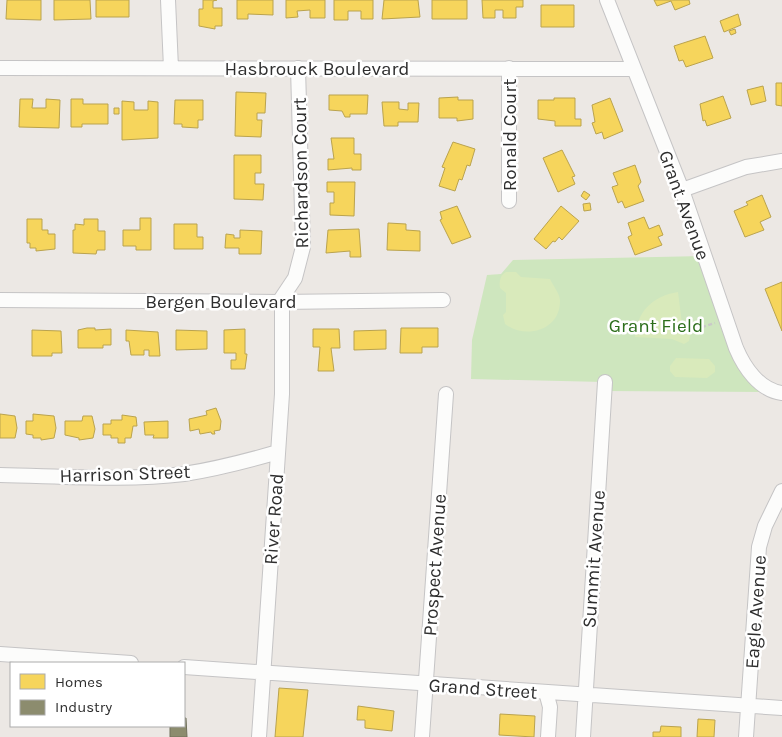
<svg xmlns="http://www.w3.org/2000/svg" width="782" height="737" font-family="Karla,sans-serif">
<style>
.green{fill:#cee6be}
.pitch{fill:#d9eabb}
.homes{fill:#f6d55c;stroke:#baa34e}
.industry{fill:#8c8c6e;stroke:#70705b}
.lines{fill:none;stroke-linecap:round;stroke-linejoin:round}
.minor-casing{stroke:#c5c4c5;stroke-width:16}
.path{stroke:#c9c9c8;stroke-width:2.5;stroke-dasharray:4 2.5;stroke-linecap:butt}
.minor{stroke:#fcfcfb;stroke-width:14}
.labels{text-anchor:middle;stroke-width:5;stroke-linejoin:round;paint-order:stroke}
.street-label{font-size:19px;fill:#2e2e2e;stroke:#fff}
.park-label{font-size:19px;fill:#2c6e1b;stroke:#fff}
</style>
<rect width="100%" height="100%" fill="#ece8e4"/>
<!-- green -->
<path class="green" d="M704,256L736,348L776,392L604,391V382L471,379L472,340L487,275L501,274L513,260Z"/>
<!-- pitch -->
<path class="pitch" d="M506,272H516L521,277L550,279C553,286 559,292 560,300C561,330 526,340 505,324L503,315L506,312V293L500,288C499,282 500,275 506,272Z
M678,292L682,324L689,327L691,332L689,341L684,344L672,339L635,337C637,312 652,296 678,292Z
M676,358L709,359L715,366V372L707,378L675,377L670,371V366Z"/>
<!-- homes -->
<path class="homes" d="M7,0H41V20L6,19Z
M54,0H90L91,19L54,20Z
M96,0H129V17H96Z
M203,0H217L213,1V8H222V26H215V29L199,26V9H203Z
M237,0H273V15L248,14V19H237Z
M286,0H325V18H310V10L297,11L298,17L286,18Z
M334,0H373V19H361V11H348V20H334Z
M384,0H418L420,17L382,19Z
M432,0H467V19H432Z
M482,0H523V7H516V18H503V10H495V18H483Z
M654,0H689L690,4L675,10L671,1L657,6Z
M541,5H574V27H541Z
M738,14L741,25L724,32L720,21Z
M735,29L736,33L731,35L729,31Z
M705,36L713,58L686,67L683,60L679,61L674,46Z
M776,83H782V106L776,105Z
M763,86L766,101L751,105L747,90Z
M236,92L266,93L265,113H257V120H262L261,137L235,136Z
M329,95H368L367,114H350V117H345L342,111L329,110Z
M723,96L731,118L707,126L705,120L703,121L700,104Z
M458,97V100H473V119L457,121V118H439V98Z
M554,98H575V119H581V126H555V121L538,119V100H554Z
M610,98L623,131L604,139L602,132L596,134L592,123L595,122L592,105Z
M20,99H33L32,108H46V99L60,100L59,128L19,127Z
M71,99H83V104H108V124H82V127H71Z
M175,100H203V120H198V128L182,127V124H174Z
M122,101L134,102V110H148V101L158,102V138L122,140Z
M382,102H399V109L408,110V103H419L418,122H398V126H384Z
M114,108H119V114H114Z
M331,138H354V154H361V170H352V168L328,170V159H334Z
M453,142L475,149L470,166L467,165L462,180L459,179L455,191L439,186L445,168L442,167Z
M562,150L575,176L572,177L575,184L558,192L543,158Z
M234,155H261V173H255V184H264L263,200L234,199Z
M635,165L641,182L638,186L644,201L625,208L622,201L618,203L612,187L618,185L613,173Z
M327,182H355L354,216L330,215V203H334V192H327Z
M584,191L590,195L586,200L581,196Z
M762,195L771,217L760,222L764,230L745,237L734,211L748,205L746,202Z
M590,203L591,210L584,211L583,204Z
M457,206L471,237L452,244L440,220L442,219L440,212Z
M561,206L579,221L562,240L559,237L555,242L553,241L546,249L534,239Z
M644,217L649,229L659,225L663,235L658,237L662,245L635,255L628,237L632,235L628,223Z
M140,218H151V250H136V246H123V230H140Z
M27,219H42V230H48V234H55V249L36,251V248H30V243H27Z
M84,219H98V231H105V250H97L96,254L73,253V230H75V224L84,225Z
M388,223L406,224V230L420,231V251L387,250Z
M174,224H197V237H203V249H174Z
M359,229L361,257H350V251L326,253L328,230Z
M240,230L262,231L261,254H239V248H225L226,234L234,235V238H240Z
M782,282V331L765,289Z
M87,328H95V330L111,329V345H103V348H78V330Z
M401,328H438V347H422V353H400Z
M245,329V354H247L245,369H231V360H236V353H224V330Z
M313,329H339L340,348H331L334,371H318L320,347H313Z
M32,330L61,331L62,353H52V356H32Z
M126,330L158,332L160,356H149V350H144V355H131L129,341H126Z
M176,330L207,331V349L176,350Z
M386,330V349L354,350V331Z
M216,408L221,421L220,430L214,431L215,434H212L211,432L200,434L199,429L190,431L189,419L207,415L206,411Z
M0,414L15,416L17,428L15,438H0Z
M33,414L54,416L56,428L54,438L41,440V438H33V435L26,434V421H33Z
M122,415L136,417L137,426H133L131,438H125V443H118V438H111V435H103V424H111V420H122Z
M83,416H92L95,429L93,438L79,440V438L65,435V421H82Z
M168,421V438H153L154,435H145L144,422Z
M279,688L308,690L303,737H275Z
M358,706L394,711L392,731L365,728V720H357Z
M500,714L535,716L534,737L499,735Z
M698,719L715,720L714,737H697Z
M661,726L681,727V737H653V732H660Z"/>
<!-- industry -->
<path class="industry" d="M184,718H186L187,737H170V727L184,726Z"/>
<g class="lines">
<defs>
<path id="minor" d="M168,0L171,68
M607,0L682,190L736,348C744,367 759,390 782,393
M0,68L634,69
M509,68V201
M682,190L746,167L782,161
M0,300L279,302L443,300
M0,475C58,476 128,481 184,474C216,469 247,461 278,452
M0,654L131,663
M184,667L782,708
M546,692L550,707L548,737
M259,737L282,394V308L279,302L295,278L303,247L298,68
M422,737L446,394
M583,737L605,382
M746,737L759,547L765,526L782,491"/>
</defs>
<!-- minor casing -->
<use href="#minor" class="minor-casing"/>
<!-- path -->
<path class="path" d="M702,327L715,323"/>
<!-- minor -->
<use href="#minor" class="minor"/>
</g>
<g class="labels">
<!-- street labels -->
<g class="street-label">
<text x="317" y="75">Hasbrouck Boulevard</text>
<text transform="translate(509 135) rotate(-90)" y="7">Ronald Court</text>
<text transform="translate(300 173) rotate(-91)" y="7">Richardson Court</text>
<text transform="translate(685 205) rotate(70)" y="7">Grant Avenue</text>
<text x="221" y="308">Bergen Boulevard</text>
<text transform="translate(125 473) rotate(-2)" y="7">Harrison Street</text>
<text transform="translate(273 519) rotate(-86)" y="7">River Road</text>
<text transform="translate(593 559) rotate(-86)" y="7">Summit Avenue</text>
<text transform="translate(434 565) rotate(-86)" y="7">Prospect Avenue</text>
<text transform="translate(755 612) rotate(-86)" y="7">Eagle Avenue</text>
<text transform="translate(483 688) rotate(4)" y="7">Grand Street</text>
</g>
<!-- park labels -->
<g class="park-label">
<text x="656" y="332">Grant Field</text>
</g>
</g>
<!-- legend -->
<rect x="10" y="662" width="175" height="65" fill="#ffffff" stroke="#ababab"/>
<rect x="20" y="674" width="25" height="15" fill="#f6d55c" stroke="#ababab"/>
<text x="55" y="687" font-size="15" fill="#2e2e2e">Homes</text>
<rect x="20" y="700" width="25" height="15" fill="#8c8c6e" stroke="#ababab"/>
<text x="55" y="712" font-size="15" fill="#2e2e2e">Industry</text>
</svg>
